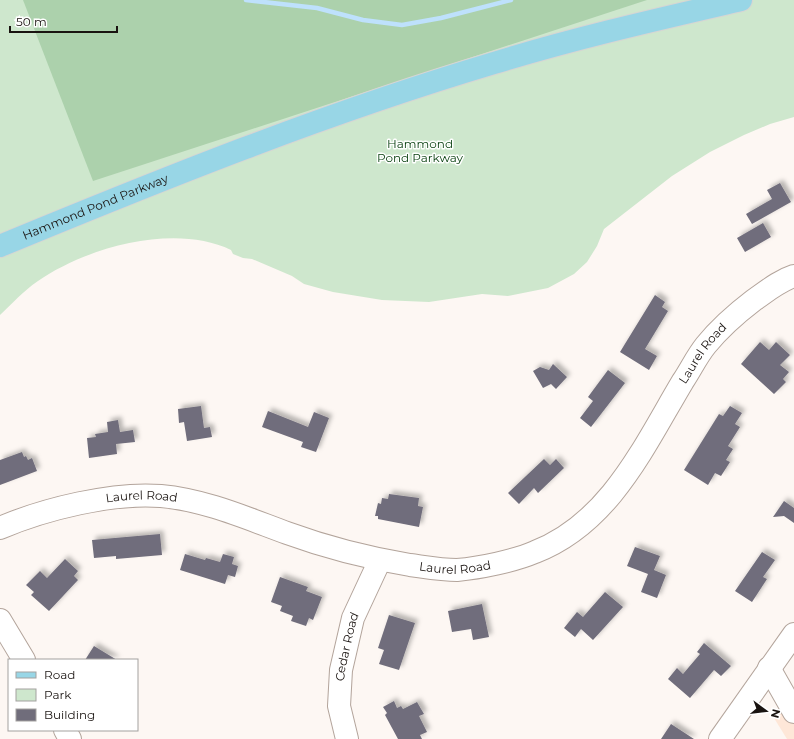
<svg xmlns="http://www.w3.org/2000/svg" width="794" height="739" font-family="Montserrat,sans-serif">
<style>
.built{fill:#fee7d8}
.green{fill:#cee7cd}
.forest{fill:#acd1ac}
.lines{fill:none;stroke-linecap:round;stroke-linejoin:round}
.stream{stroke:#bee1fc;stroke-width:4.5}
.building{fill:#706d7b;filter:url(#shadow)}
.minor-casing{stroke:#b3a49b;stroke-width:24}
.major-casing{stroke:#d6d5d4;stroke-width:24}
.minor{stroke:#fff;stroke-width:22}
.major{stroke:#98d6e6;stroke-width:22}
.labels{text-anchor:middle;stroke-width:3;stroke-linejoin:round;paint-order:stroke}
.park-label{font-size:12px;fill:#0c4313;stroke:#fff}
.street-label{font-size:12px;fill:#191310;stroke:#fff}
</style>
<defs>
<filter id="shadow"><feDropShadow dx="3.5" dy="-3.5" stdDeviation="2" flood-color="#0004"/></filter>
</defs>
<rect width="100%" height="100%" fill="#fdf7f3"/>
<!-- built -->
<path class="built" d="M794,691V739H787L774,718Z"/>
<!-- green -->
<path class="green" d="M0,0H794V117L770,124L744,135L710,152L672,176L604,229L597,246L587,262L574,274L548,288L508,296L482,294L429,302L382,300L333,292L304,284L292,276L252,259L243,258L233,254L231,250C175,223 87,247 38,281C22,292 14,302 0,315Z"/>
<!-- forest -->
<path class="forest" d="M23,0H647L93,181Z"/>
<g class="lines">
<!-- stream -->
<path class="stream" d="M246,0L317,8L363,20L402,25L441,18L511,0"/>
</g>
<!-- building -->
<path class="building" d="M780,183L791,202L752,224L746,214L772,199L767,190Z
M763,223L771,237L745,252L737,238Z
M655,295L665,302L662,307L668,311L645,349L657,356L649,370L620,352Z
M760,342L769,350L776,342L790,355L780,365L789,372L783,379L786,382L774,394L741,364Z
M553,364L567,377L556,389L551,384L543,388L533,371L540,367L549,370Z
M608,370L625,383L591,427L580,418L593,401L588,397Z
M201,406L204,428L210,427L212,437L187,441L184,422L179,423L178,409Z
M730,406L742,413L735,424L740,427L728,446L733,449L726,460L730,462L721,476L715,473L708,485L684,470L719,414L723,416Z
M268,411L308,427L314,412L329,418L316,452L301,447L303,442L262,427Z
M118,420L120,432L133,430L135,442L116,444L117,454L89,458L87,438L96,437L95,434L108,432L107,422Z
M22,452L24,457L26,456L28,460L32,458L37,471L0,485V460Z
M544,459L550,465L556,459L564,468L538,493L534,488L519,504L508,493Z
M389,494L419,498L418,506L423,507L419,527L378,519V516H375L378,503L381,504L382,498L388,499Z
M784,501L794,508V523L784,516L773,517Z
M160,534L162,555L116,559V556L94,558L92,540Z
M635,547L660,556L654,570L666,575L657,598L641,592L648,574L627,566Z
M762,552L775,560L763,577L767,579L752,602L735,591Z
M185,554L205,560L206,558L220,562L223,554L234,557L232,564L238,566L235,577L228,575L225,584L180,570Z
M65,559L78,571L74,576L78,580L49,611L31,595L34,592L26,585L40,571L47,578Z
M280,577L308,587L306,591L322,597L313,620L309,618L306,626L291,621L293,616L280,611L282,606L271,602Z
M605,592L623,607L593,640L581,629L575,637L564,628L577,612L583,617Z
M482,604L489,637L473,640L471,629L452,632L448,611Z
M389,615L415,623L399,670L379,664L384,650L378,648Z
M704,643L731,666L721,676L714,670L690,698L668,679L677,668L683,674L700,654L697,652Z
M94,646L117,660H85Z
M394,701L397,708L401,706L403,709L417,702L424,714L419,716L427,732L420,735L422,739H398L385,715L387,713L383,707Z
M671,724L694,739H661Z"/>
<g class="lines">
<defs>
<g id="minor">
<path id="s1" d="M0,528C44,509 113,492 161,496C205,500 246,518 287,533C328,548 368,558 410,565C425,567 442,570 457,570C480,568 514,561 535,552C610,523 644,446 683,381C691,369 697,356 706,345C719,329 737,313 754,300C767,291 779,281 794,276"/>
<path d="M0,620L24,660"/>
<path d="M769,668L794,712"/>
<path d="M65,730L70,739"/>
<path id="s2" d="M347,739L339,706L341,670L353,618L380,560"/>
<path d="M720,739L794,634"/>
</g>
<g id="major">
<path id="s3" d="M0,246C162,179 326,113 494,63C575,38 659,19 741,0"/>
</g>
</defs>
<!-- minor casing -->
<use href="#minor" class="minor-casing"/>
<!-- major casing -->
<use href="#major" class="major-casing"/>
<!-- minor -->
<use href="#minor" class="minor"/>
<!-- major -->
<use href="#major" class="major"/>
</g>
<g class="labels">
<!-- park labels -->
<g class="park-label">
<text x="420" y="148">Hammond<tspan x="420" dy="14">Pond Parkway</tspan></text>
</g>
<!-- street labels -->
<g class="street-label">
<text dy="4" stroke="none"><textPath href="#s3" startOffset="103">Hammond Pond Parkway</textPath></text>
<text dy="4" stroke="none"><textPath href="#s1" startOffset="817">Laurel Road</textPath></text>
<text dy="4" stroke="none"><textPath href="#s1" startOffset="146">Laurel Road</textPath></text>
<text dy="4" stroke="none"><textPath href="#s1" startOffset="470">Laurel Road</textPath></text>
<text dy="4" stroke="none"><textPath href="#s2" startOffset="94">Cedar Road</textPath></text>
</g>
</g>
<!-- legend -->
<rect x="8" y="659" width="130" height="72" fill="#ffffff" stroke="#a3a19f"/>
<rect x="16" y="672" width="20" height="6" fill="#98d6e6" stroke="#a3a19f"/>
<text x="44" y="679" font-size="12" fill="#191310">Road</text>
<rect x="16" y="689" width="20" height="12" fill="#cee7cd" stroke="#a3a19f"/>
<text x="44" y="699" font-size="12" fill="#191310">Park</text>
<rect x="16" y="709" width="20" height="12" fill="#706d7b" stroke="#a3a19f"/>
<text x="44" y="719" font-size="12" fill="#191310">Building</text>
<!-- north arrow -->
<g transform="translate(766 711) rotate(105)" stroke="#ffffff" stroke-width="3" paint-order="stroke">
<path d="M0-3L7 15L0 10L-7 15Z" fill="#191310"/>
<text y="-6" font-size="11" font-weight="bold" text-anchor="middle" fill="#191310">N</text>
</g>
<!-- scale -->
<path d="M10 26v6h107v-6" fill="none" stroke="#191310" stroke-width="2"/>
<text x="16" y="26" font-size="12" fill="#191310" stroke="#ffffff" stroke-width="3" paint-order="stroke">50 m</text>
</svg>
